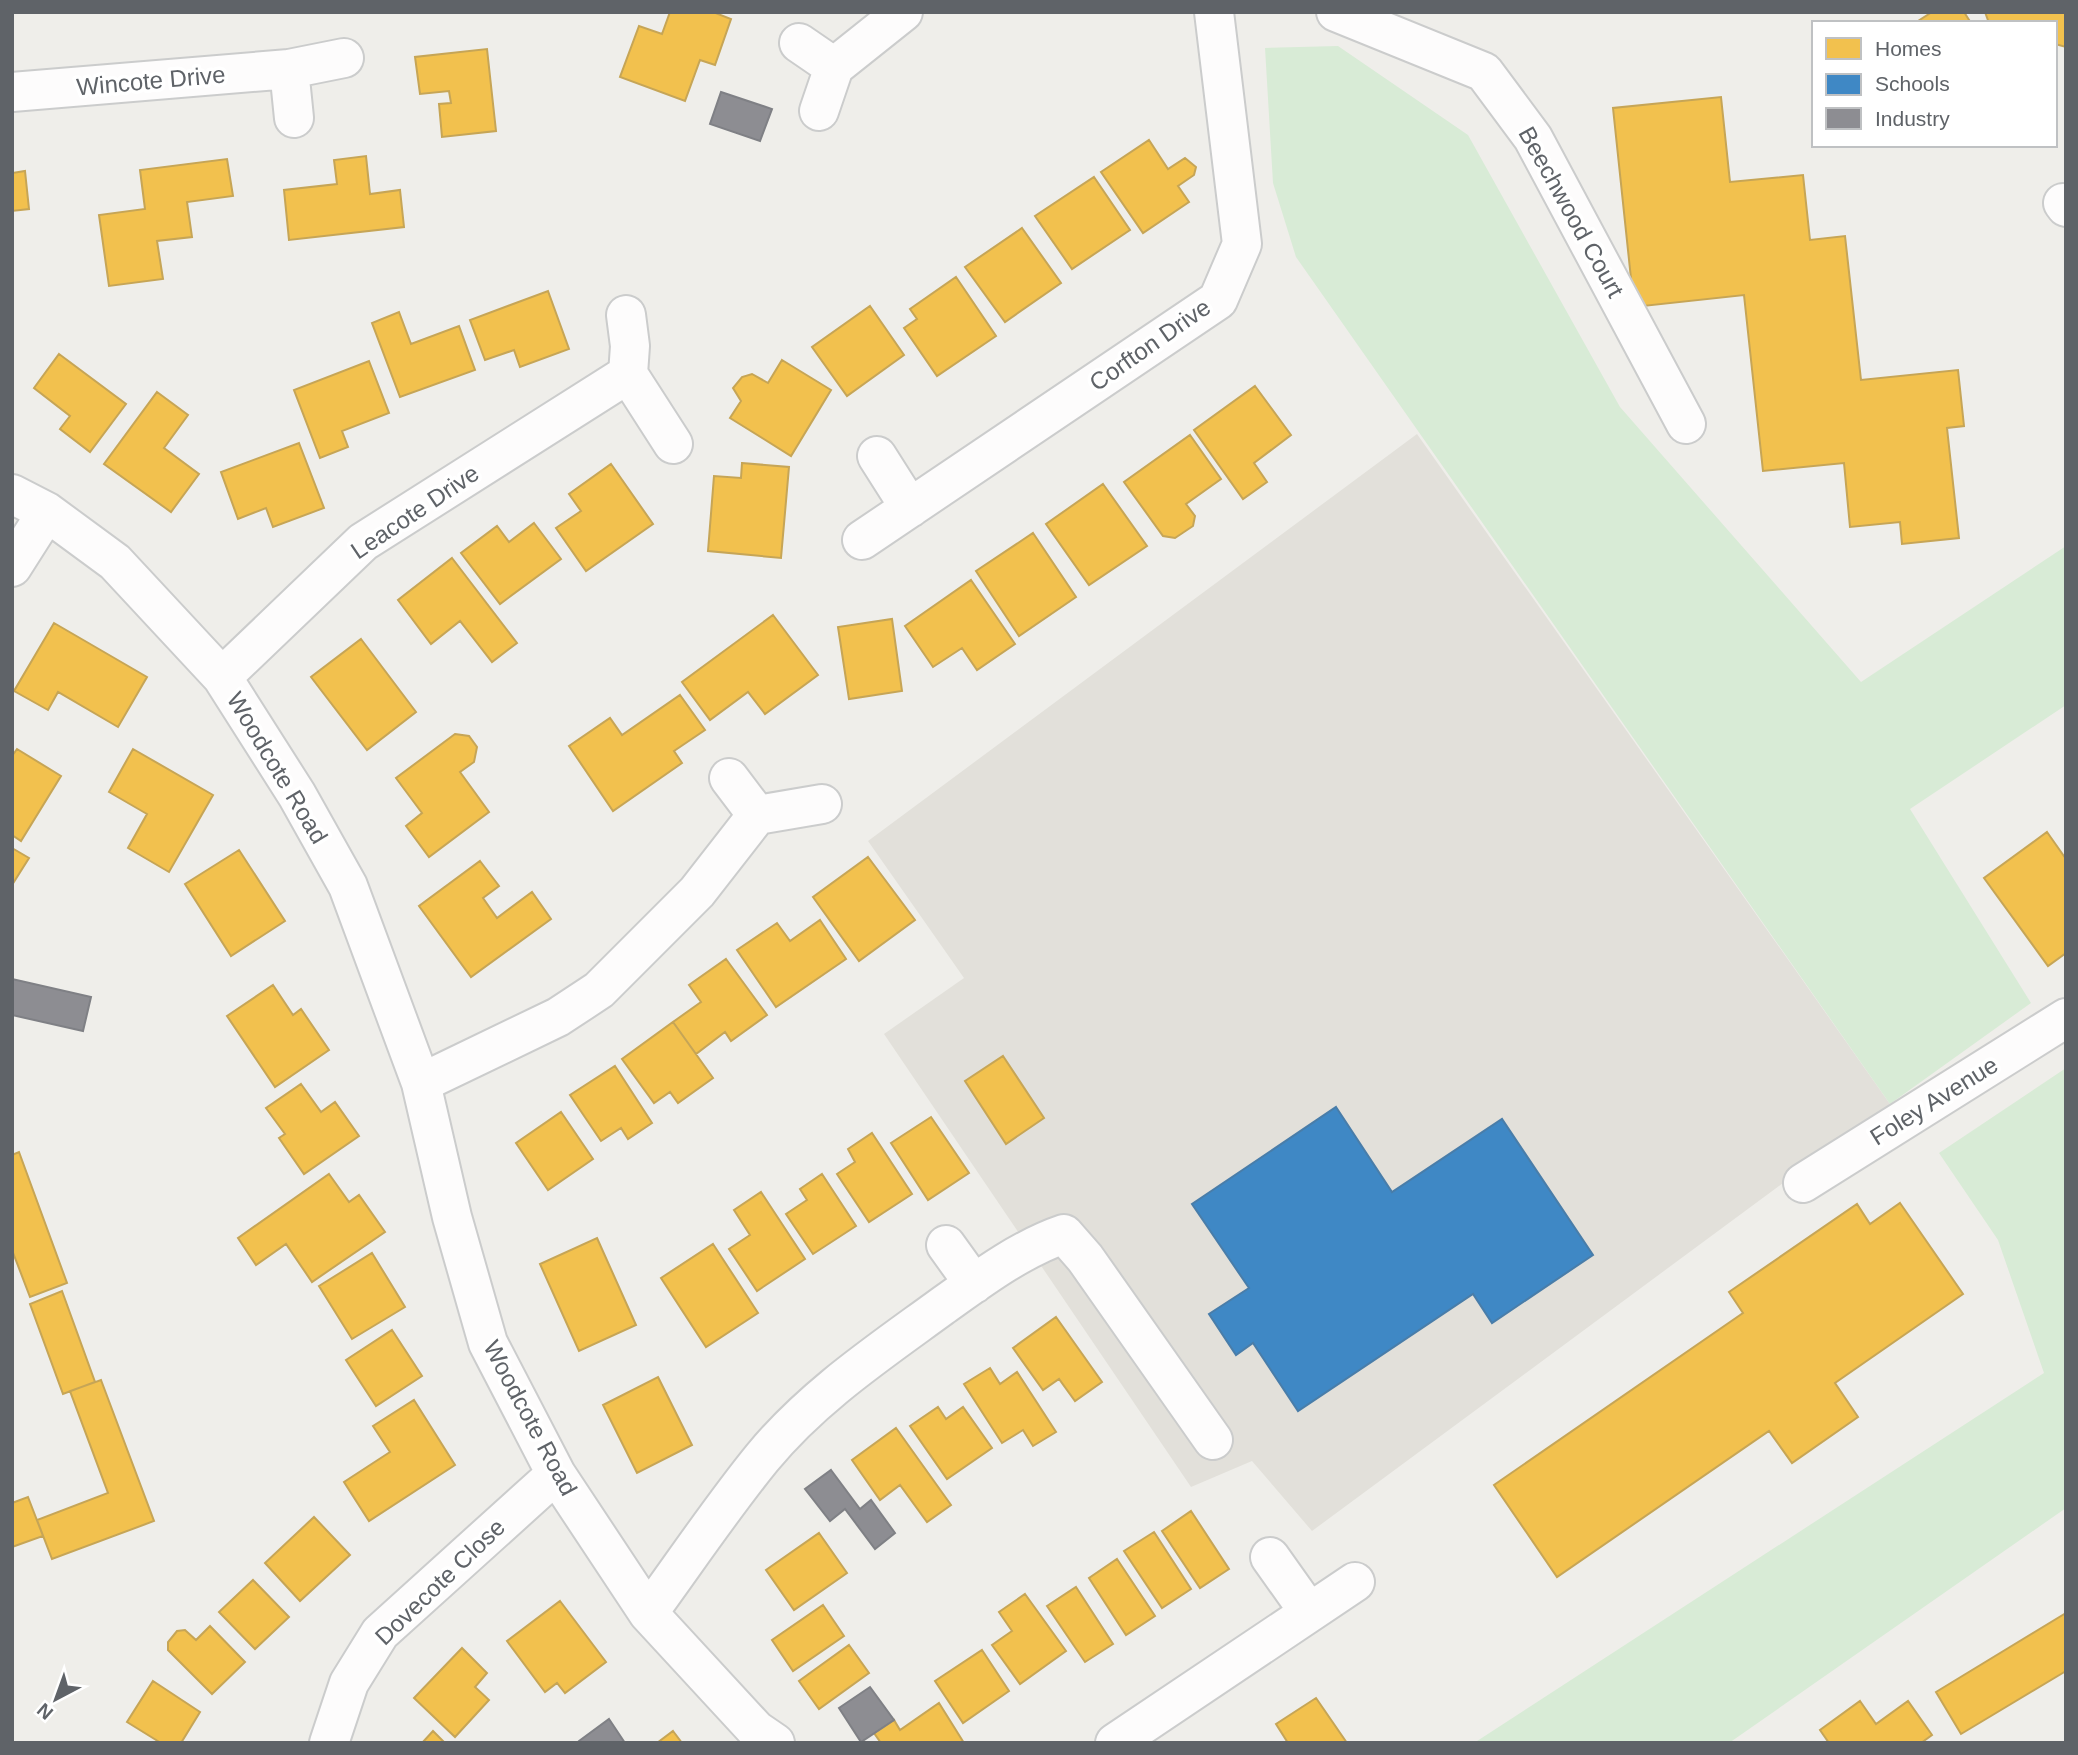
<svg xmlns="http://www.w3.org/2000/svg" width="2078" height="1755" font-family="Helvetica,sans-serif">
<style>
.education{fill:#e2e0da}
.green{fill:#d8ebd6}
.homes{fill:#f2c14e;stroke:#c6a556;stroke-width:2}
.schools{fill:#3f88c5;stroke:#497da9;stroke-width:2}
.industry{fill:#8d8d92;stroke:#7f8085;stroke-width:2}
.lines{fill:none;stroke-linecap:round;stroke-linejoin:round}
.minor-casing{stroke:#cbcccc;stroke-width:42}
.minor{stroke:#fdfcfc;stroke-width:38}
.labels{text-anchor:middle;stroke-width:7;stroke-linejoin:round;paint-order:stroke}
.street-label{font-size:24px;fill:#5f6368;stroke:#fff}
</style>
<rect width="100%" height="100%" fill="#efeeea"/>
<!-- education -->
<path class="education" d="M1417,434L1890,1104L1312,1531L1252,1461L1191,1487L884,1034L964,978L868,841Z"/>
<!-- green -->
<path class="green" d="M1338,46L1468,135L1620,407L1861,682L2066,546V705L1910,809L2031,1003L1890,1104L1296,257L1273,183L1265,48Z
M2066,1068V1508L1729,1743H1474L2044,1373L1998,1240L1939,1153Z"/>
<!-- homes -->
<path class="homes" d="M670,12H713L731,19L715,65L700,60L685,101L620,77L639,26L662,34Z
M1932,12H1964L1971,23H1915Z
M1985,12H2066V47L2055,44V23H1989Z
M487,49L496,131L442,137L439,104L451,103L449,91L420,94L415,57Z
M1721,97L1730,182L1803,175L1810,240L1845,236L1861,380L1958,370L1964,426L1947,428L1959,538L1902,544L1900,522L1850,527L1844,463L1763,471L1744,295L1634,307L1613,108Z
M1149,140L1168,169L1185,158L1196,167L1194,175L1178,186L1189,202L1143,233L1101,172Z
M366,156L370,194L400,190L404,227L289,240L284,190L337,184L334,160Z
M227,159L233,196L187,202L192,237L157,241L163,279L109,286L99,215L145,209L140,170Z
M25,171L29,209L12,211V173Z
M1094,177L1130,230L1072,269L1035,216Z
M1022,228L1061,283L1005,322L965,267Z
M956,277L996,336L937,376L904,328L917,319L910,309Z
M548,291L569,349L520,367L514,350L485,360L470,320Z
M870,306L904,355L847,396L812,347Z
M399,312L411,344L459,326L475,370L400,397L372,323Z
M59,354L126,404L90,452L60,429L70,416L34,388Z
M782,360L831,390L791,456L730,418L741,401L733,388L742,377L752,374L768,383Z
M369,361L389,413L342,431L348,447L320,458L294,390Z
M1255,386L1291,435L1254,463L1267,482L1243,499L1194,430Z
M157,392L188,415L164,448L199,474L171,512L104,464Z
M1190,435L1221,479L1186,504L1195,516L1193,526L1175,538L1163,536L1124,482Z
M299,443L324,508L273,527L266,508L238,519L221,472Z
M742,463L789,467L781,558L708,551L714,476L741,478Z
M611,464L653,524L586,571L556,528L581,511L569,494Z
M1103,484L1147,546L1089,585L1046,524Z
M534,523L561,559L500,604L461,553L497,526L509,542Z
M1033,533L1076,597L1019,636L976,571Z
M452,558L517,643L492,662L460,621L431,644L398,600Z
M971,580L1015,644L977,670L962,648L933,667L905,626Z
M773,615L818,675L765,714L748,692L710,720L682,682Z
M892,619L902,691L849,699L838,627Z
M54,623L147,677L118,727L58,692L48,710L14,691Z
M361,639L416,712L367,750L311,677Z
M680,695L705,730L674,751L682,763L613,811L569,746L610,718L622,735Z
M455,734L469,736L477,747L474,762L460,772L489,812L429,857L406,826L422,813L396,778Z
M17,749L61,776L21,841L12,835V756Z
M133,749L213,795L169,872L128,848L147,814L109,792Z
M2047,832L2066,859V953L2048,966L1984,878Z
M12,848L29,858L12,885Z
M239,850L285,921L231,956L185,884Z
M868,857L915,920L859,961L813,897Z
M480,861L499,886L483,898L497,918L532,892L551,919L471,977L419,906Z
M820,920L846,959L776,1007L737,950L777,923L790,941Z
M726,959L767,1015L731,1041L725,1032L696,1054L673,1022L701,1002L689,985Z
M273,985L293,1015L301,1009L329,1050L275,1087L227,1016Z
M673,1022L713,1078L678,1103L670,1092L654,1103L622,1059Z
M1003,1056L1044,1118L1006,1144L965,1081Z
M615,1066L652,1123L628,1139L621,1128L601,1141L570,1095Z
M301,1084L321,1112L335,1102L359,1136L304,1174L279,1138L285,1134L266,1108Z
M561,1112L593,1159L548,1190L516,1143Z
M931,1117L969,1173L928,1200L891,1143Z
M872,1133L912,1194L869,1222L837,1174L855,1162L848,1149Z
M19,1152L67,1283L30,1297L12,1250V1155Z
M329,1174L349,1202L359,1195L385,1232L312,1282L286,1244L256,1265L238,1238Z
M822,1174L856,1226L813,1254L786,1214L807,1200L800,1189Z
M761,1192L805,1259L757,1291L729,1249L750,1235L734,1210Z
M1900,1203L1963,1294L1835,1383L1858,1417L1792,1463L1769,1431L1557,1577L1494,1485L1743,1313L1729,1292L1857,1204L1870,1224Z
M597,1238L636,1325L579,1351L540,1264Z
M713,1244L758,1313L706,1347L661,1278Z
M372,1253L405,1307L352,1339L319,1286Z
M62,1291L95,1382L63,1394L30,1304Z
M1056,1317L1102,1382L1075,1401L1059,1379L1043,1390L1013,1348Z
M392,1330L422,1376L376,1406L346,1360Z
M990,1368L1000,1384L1017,1372L1056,1432L1033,1446L1023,1430L1002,1443L964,1384Z
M658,1377L692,1445L637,1473L603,1405Z
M101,1380L154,1521L52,1559L37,1520L108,1493L70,1391Z
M414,1400L455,1465L369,1521L344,1482L390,1452L373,1426Z
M938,1407L946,1419L963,1407L992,1448L947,1479L910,1426Z
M896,1428L951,1505L927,1522L900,1485L880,1500L852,1460Z
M28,1497L43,1536L12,1547V1503Z
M1191,1511L1229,1569L1200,1588L1162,1531Z
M314,1517L350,1555L300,1601L265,1563Z
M1154,1532L1191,1589L1162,1608L1124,1551Z
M819,1533L847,1573L794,1610L766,1570Z
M1117,1559L1155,1616L1126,1635L1089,1578Z
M253,1580L289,1617L255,1649L219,1612Z
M1076,1587L1113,1644L1085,1662L1047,1606Z
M1025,1594L1066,1651L1020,1684L992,1645L1012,1631L999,1612Z
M560,1601L606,1662L565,1693L557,1683L545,1692L507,1641Z
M823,1605L844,1636L793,1671L772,1640Z
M2066,1613V1671L1961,1734L1936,1692Z
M210,1626L245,1662L212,1694L168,1650V1642L177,1631L185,1630L196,1640Z
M849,1645L869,1673L819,1709L799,1681Z
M462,1648L487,1673L475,1687L489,1700L455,1737L414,1698Z
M982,1650L1009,1691L963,1723L935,1681Z
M153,1681L200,1712L181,1743H161L127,1722Z
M1316,1698L1347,1743H1288L1276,1724Z
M1860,1701L1876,1724L1908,1701L1932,1735L1921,1743H1829L1820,1730Z
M939,1703L964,1743H881L874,1733L894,1720L900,1730Z
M433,1731L445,1743H422Z
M673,1731L682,1743H657Z"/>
<!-- schools -->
<path class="schools" d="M1336,1107L1392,1192L1502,1119L1593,1255L1492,1323L1473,1294L1298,1411L1253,1343L1236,1355L1209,1314L1249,1288L1192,1204Z"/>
<!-- industry -->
<path class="industry" d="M721,92L772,109L760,141L710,124Z
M12,979L91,997L83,1031L12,1015Z
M831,1470L860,1509L871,1500L895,1533L875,1549L845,1509L830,1521L805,1489Z
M870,1687L894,1720L861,1742L839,1708Z
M609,1719L625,1743H580L579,1741Z"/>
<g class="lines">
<defs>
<path id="minor" d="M1336,12L1484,72L1533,138L1686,424
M799,43L834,67L819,111
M834,67L903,12
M289,69L294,118
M12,92L289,69L344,58
M2063,203L2066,207
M626,315L630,346L628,374L673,444
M877,456L910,508
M12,494L47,512L115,562L222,677L297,795L348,886L421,1083L452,1217L488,1343L556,1474L648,1613L756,1730L775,1743
M862,540L1218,300L1242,244L1214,12
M12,567L47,512
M222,677L363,542L628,374
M729,778L757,815L822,804
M421,1083L558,1017L599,990L697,892L757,815
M1803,1183L2066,1018
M946,1245L974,1284
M1270,1557L1309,1612
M648,1613C686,1561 722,1507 762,1458C812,1397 878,1353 941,1307C979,1280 1020,1249 1064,1234L1085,1258L1213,1440
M329,1743L349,1683L380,1633L556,1474
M1115,1743L1355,1582"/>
</defs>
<!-- minor casing -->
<use href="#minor" class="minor-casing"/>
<!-- minor -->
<use href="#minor" class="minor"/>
</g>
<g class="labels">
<!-- street labels -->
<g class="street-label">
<text transform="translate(151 81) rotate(-5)" y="8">Wincote Drive</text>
<text transform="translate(1571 212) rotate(61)" y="8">Beechwood Court</text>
<text transform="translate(1150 345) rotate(-35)" y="8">Corfton Drive</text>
<text transform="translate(415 512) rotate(-34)" y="8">Leacote Drive</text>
<text transform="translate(277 768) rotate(59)" y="8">Woodcote Road</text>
<text transform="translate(1934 1101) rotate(-32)" y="8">Foley Avenue</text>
<text transform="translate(530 1418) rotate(62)" y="8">Woodcote Road</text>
<text transform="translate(440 1582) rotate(-44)" y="8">Dovecote Close</text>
</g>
</g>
<!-- border -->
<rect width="2078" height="1755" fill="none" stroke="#5f6368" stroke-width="28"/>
<!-- legend -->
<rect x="1812" y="21" width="245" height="126" fill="#ffffff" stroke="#bfc1c3" stroke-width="2"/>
<rect x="1826" y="38" width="35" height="21" fill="#f2c14e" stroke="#bfc1c3" stroke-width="2"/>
<text x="1875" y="56" font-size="21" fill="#5f6368">Homes</text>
<rect x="1826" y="74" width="35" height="21" fill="#3f88c5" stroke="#bfc1c3" stroke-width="2"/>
<text x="1875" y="91" font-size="21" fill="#5f6368">Schools</text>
<rect x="1826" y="108" width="35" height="21" fill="#8d8d92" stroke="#bfc1c3" stroke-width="2"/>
<text x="1875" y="126" font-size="21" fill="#5f6368">Industry</text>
<!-- north arrow -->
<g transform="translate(56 1699) rotate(221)" stroke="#ffffff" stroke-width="5" paint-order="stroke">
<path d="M0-5L12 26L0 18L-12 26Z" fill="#5f6368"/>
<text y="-10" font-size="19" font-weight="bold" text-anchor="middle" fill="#5f6368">N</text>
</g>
</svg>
